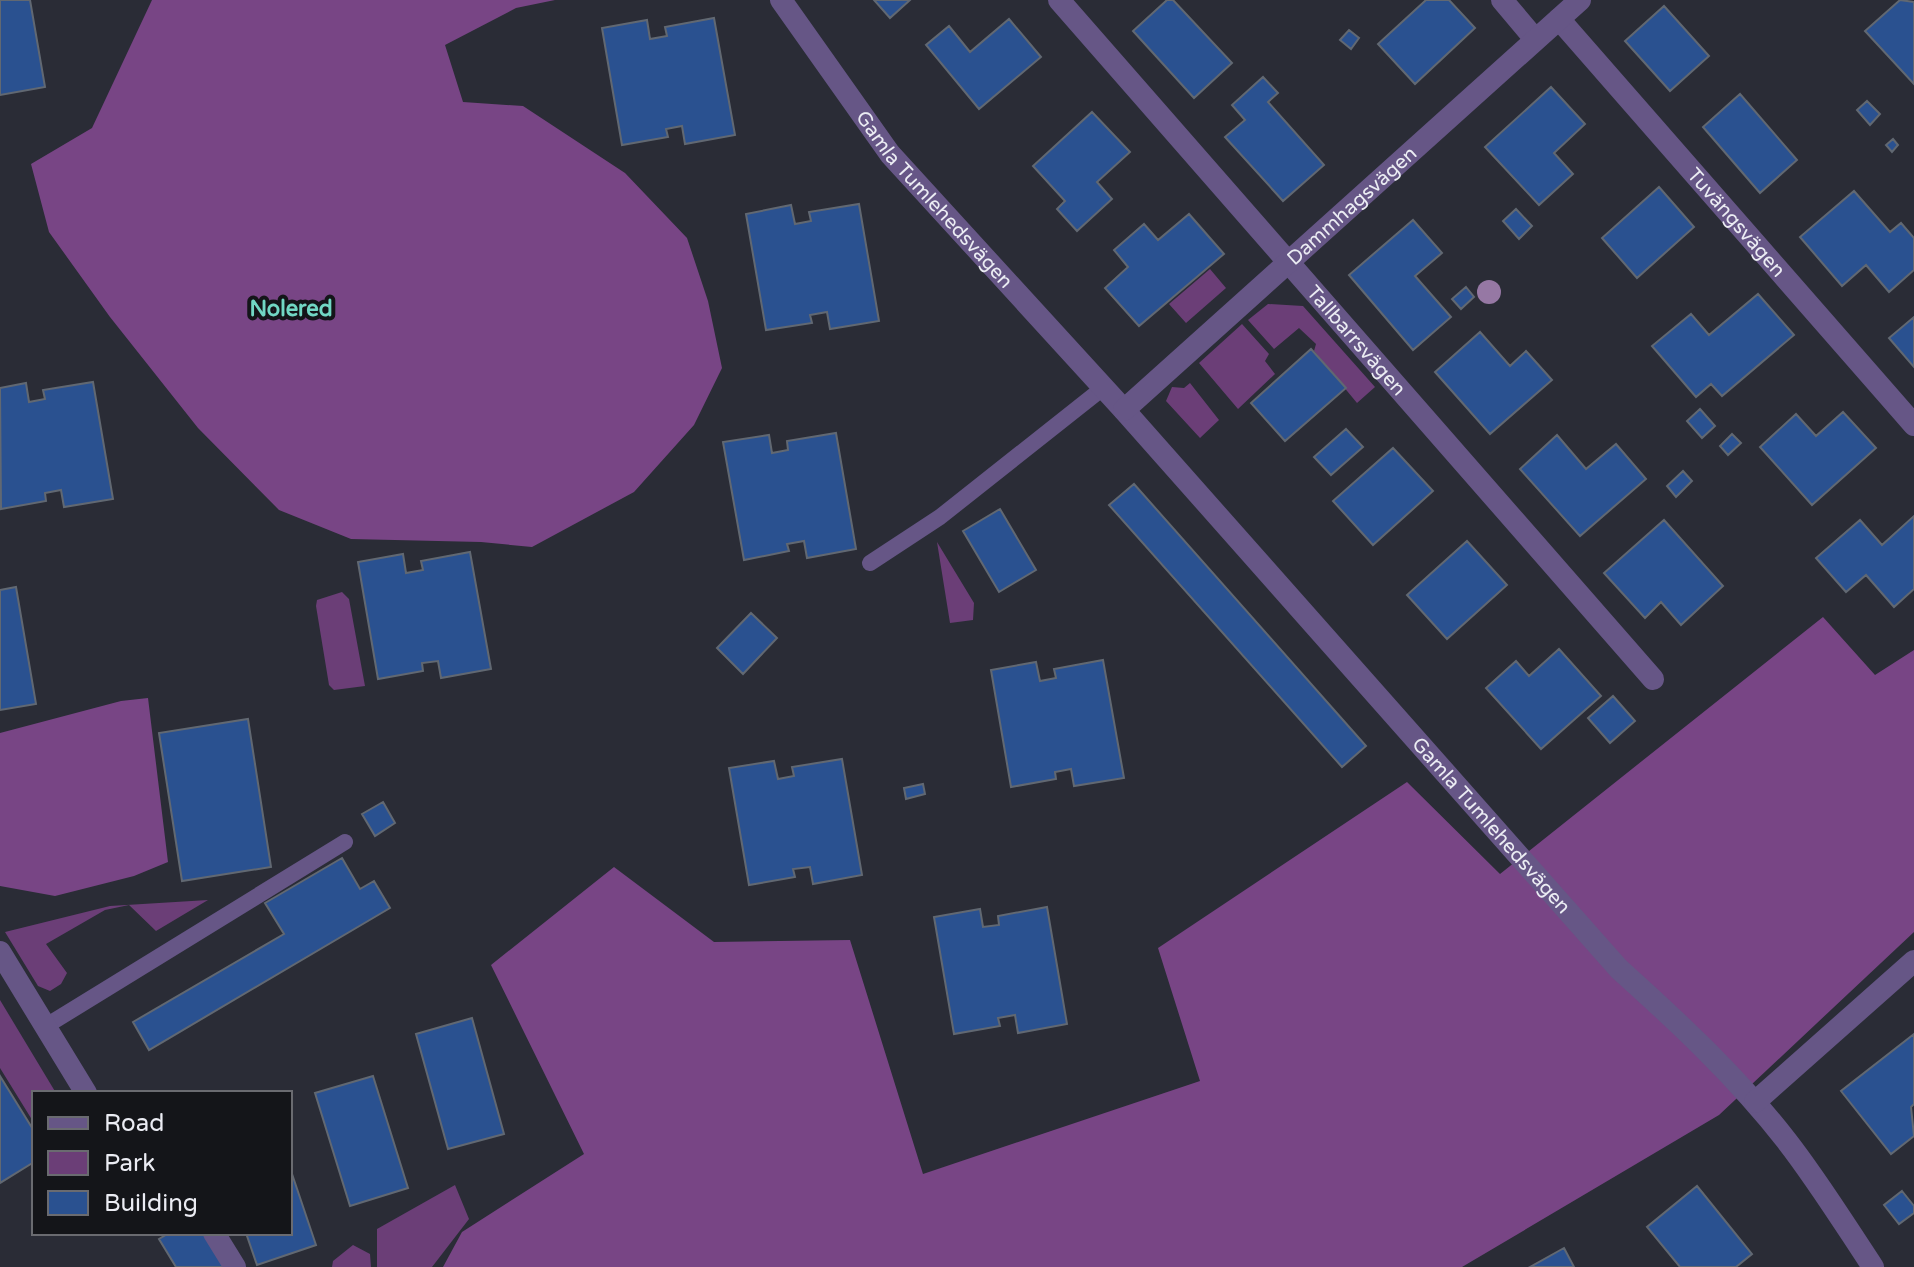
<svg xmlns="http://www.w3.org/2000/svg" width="1914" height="1267" font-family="'Varela Round',sans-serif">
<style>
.green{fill:#6b3e77}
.forest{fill:#784585}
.building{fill:#2a5190;stroke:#616872;stroke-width:2}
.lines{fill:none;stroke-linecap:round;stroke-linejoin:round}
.service{stroke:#665686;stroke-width:16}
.minor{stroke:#665686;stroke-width:22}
.tree{fill:#9678a4}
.labels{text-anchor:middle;stroke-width:8;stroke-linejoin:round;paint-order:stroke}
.street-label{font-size:20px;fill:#ebecf3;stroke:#141519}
.neighbourhood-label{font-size:22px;font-weight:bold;fill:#71d7c4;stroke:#141519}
</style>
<rect width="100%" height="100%" fill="#2a2c36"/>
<!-- green -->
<path class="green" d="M1210,269L1226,288L1186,323L1169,304Z
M1268,304L1303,306L1375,387L1357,403L1314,351L1316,344L1299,328L1274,349L1248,320Z
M1242,324L1269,354L1265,361L1275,374L1238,409L1199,363Z
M1190,383L1219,420L1200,438L1166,401L1172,387L1184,388Z
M937,542L974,603L973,620L950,623Z
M342,592L349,599L365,686L334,690L329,685L316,606L317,600Z
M208,900L156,931L129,905L105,910L46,944L67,973L61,984L50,991L38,986L5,932L110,906Z
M0,1000L56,1093H34V1123L0,1068Z
M455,1185L469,1219L432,1267H377V1229Z
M353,1245L370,1254L371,1267H332L333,1261Z"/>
<!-- forest -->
<path class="forest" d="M152,0H555L516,8L445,45L463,102L523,106L625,173L687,238L708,301L722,368L694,425L634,492L532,547L481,542L351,539L279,510L198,428L110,317L49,232L31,164L92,128Z
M1823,617L1875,675L1914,650V932L1719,1115L1462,1267H443L462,1232L584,1154L491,965L614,867L714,942L850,940L923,1174L1200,1081L1158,948L1407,782L1500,874Z
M148,698L168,862L134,876L55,896L0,886V733L121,701Z"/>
<!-- building -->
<path class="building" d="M0,0H30L45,87L0,95Z
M874,0H910L890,18Z
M1167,0H1173L1232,63L1194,98L1133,31Z
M1426,0H1449L1475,28L1415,84L1378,44Z
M1900,0L1914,2V84L1865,31Z
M1664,6L1709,56L1670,91L1625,41Z
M714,18L735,135L685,144L682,126L666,129L668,137L622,145L602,28L647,20L650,39L667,36L665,27Z
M1009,19L1041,57L979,109L926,45L949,26L970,52Z
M1349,30L1359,38L1351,49L1340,40Z
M1263,77L1278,93L1268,102L1324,165L1283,201L1225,137L1245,120L1232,105Z
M1551,87L1585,124L1554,153L1573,174L1539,205L1485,147Z
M1740,94L1797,160L1760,193L1703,127Z
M1867,101L1880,114L1870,125L1857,110Z
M1092,112L1130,152L1097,182L1112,199L1077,231L1057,209L1065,201L1033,166Z
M1893,139L1898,145L1892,152L1886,145Z
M1659,187L1694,227L1637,278L1602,238Z
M1854,191L1890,232L1901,223L1914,238V270L1889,292L1866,265L1842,286L1800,237Z
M859,204L879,321L830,329L827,312L810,315L812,323L766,330L746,214L791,205L795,224L811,221L809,212Z
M1516,209L1532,226L1519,239L1503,221Z
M1189,214L1224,254L1139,326L1105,288L1128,267L1114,250L1144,224L1158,240Z
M1413,220L1442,253L1415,276L1451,317L1413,350L1349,275Z
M1466,287L1474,297L1461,309L1452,299Z
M1758,294L1794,335L1722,396L1711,384L1696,397L1652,346L1691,314L1709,335Z
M1914,317V367L1889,338Z
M1480,332L1510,366L1526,351L1552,380L1490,434L1435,372Z
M1311,349L1346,388L1285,441L1251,403Z
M93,382L113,499L64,507L61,490L45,493L46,501L1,509L0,388L26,383L29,402L45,399L43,390Z
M1700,409L1715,426L1702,438L1687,421Z
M1843,412L1876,448L1812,505L1760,447L1796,414L1816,436Z
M1346,429L1363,447L1331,475L1314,457Z
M836,433L856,549L807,558L804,541L787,544L789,551L744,560L723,442L769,435L772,453L788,450L787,441Z
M1732,434L1741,443L1728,455L1720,446Z
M1557,435L1586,469L1616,444L1646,479L1580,536L1520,469Z
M1393,448L1433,491L1373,545L1333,501Z
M1683,471L1692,481L1676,497L1667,486Z
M1134,484L1366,746L1342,767L1109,505Z
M1000,509L1036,570L999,592L963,531Z
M1914,516V589L1894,607L1866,575L1846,592L1816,558L1860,520L1882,545Z
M1664,520L1723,586L1681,625L1661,602L1645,618L1604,573Z
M1467,541L1507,585L1447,639L1407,595Z
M470,552L491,669L441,678L438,661L422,663L423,671L378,679L358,562L403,554L406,573L423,570L421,561Z
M16,587L36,704L0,710V590Z
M751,613L777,638L743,674L717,648Z
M1559,649L1601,696L1541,749L1486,688L1516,661L1529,676Z
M1103,660L1124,778L1074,786L1071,769L1055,772L1056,779L1011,787L991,670L1036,662L1040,681L1056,678L1054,669Z
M1613,696L1635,721L1610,743L1588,718Z
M248,719L271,867L182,881L159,733Z
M842,759L862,875L813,884L810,867L793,869L795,877L749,885L729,768L774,761L778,779L794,776L792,767Z
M923,784L925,794L906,799L904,788Z
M383,802L395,823L375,836L362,814Z
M342,858L360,889L374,881L390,908L149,1050L133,1022L284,934L265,903Z
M1047,907L1067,1024L1018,1033L1015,1015L998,1018L1000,1026L954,1034L934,917L980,909L983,927L999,925L998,916Z
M472,1018L504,1134L448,1149L416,1034Z
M1914,1034V1104L1911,1107L1914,1136L1891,1154L1841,1091Z
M0,1076L34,1131V1162L0,1183Z
M373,1076L408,1188L350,1206L315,1093Z
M290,1168L316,1245L257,1265L246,1233H290Z
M1697,1186L1752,1254L1736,1267H1680L1647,1227Z
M1902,1191L1914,1206V1213L1899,1224L1884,1205Z
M169,1233H204L225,1267H176L159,1239Z
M1564,1248L1574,1267H1530Z"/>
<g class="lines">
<!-- service -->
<path class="service" d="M870,563L940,517L1103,388
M46,1026L345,842"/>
<!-- minor -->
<g class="minor">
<path id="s1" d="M781,0L890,154L1124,410L1619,969C1679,1023 1737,1077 1786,1140C1818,1181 1845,1225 1873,1267"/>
<path id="s2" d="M1059,0L1653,679"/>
<path d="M1502,0L1535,39"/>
<path id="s3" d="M1559,19L1914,425"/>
<path id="s4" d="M1124,410L1580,0"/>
<path d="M0,952L86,1093"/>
<path d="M1755,1102L1914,961"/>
<path d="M214,1233L235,1267"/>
</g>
</g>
<!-- trees -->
<circle class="tree" cx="1489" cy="292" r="12"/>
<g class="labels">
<!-- street labels -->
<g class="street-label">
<text dy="7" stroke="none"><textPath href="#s1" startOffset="252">Gamla Tumlehedsvägen</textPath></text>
<text dy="7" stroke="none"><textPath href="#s4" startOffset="306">Dammhagsvägen</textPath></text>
<text dy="7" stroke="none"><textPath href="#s3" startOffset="270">Tuvängsvägen</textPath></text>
<text dy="7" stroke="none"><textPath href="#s2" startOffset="452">Tallbarrsvägen</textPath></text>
<text dy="7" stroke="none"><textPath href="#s1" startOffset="1090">Gamla Tumlehedsvägen</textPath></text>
</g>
<!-- neighbourhood labels -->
<g class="neighbourhood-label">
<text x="291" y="316">Nolered</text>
</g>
</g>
<!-- legend -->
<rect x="32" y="1091" width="260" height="144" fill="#141519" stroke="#6a6b70" stroke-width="2"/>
<rect x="48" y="1117" width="40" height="12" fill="#665686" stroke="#6a6b70" stroke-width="2"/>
<text x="104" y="1131" font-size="24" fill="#ebecf3">Road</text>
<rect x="48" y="1151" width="40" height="24" fill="#6b3e77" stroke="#6a6b70" stroke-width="2"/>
<text x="104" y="1171" font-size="24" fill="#ebecf3">Park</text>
<rect x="48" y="1191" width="40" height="24" fill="#2a5190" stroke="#6a6b70" stroke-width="2"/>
<text x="104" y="1211" font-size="24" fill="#ebecf3">Building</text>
</svg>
